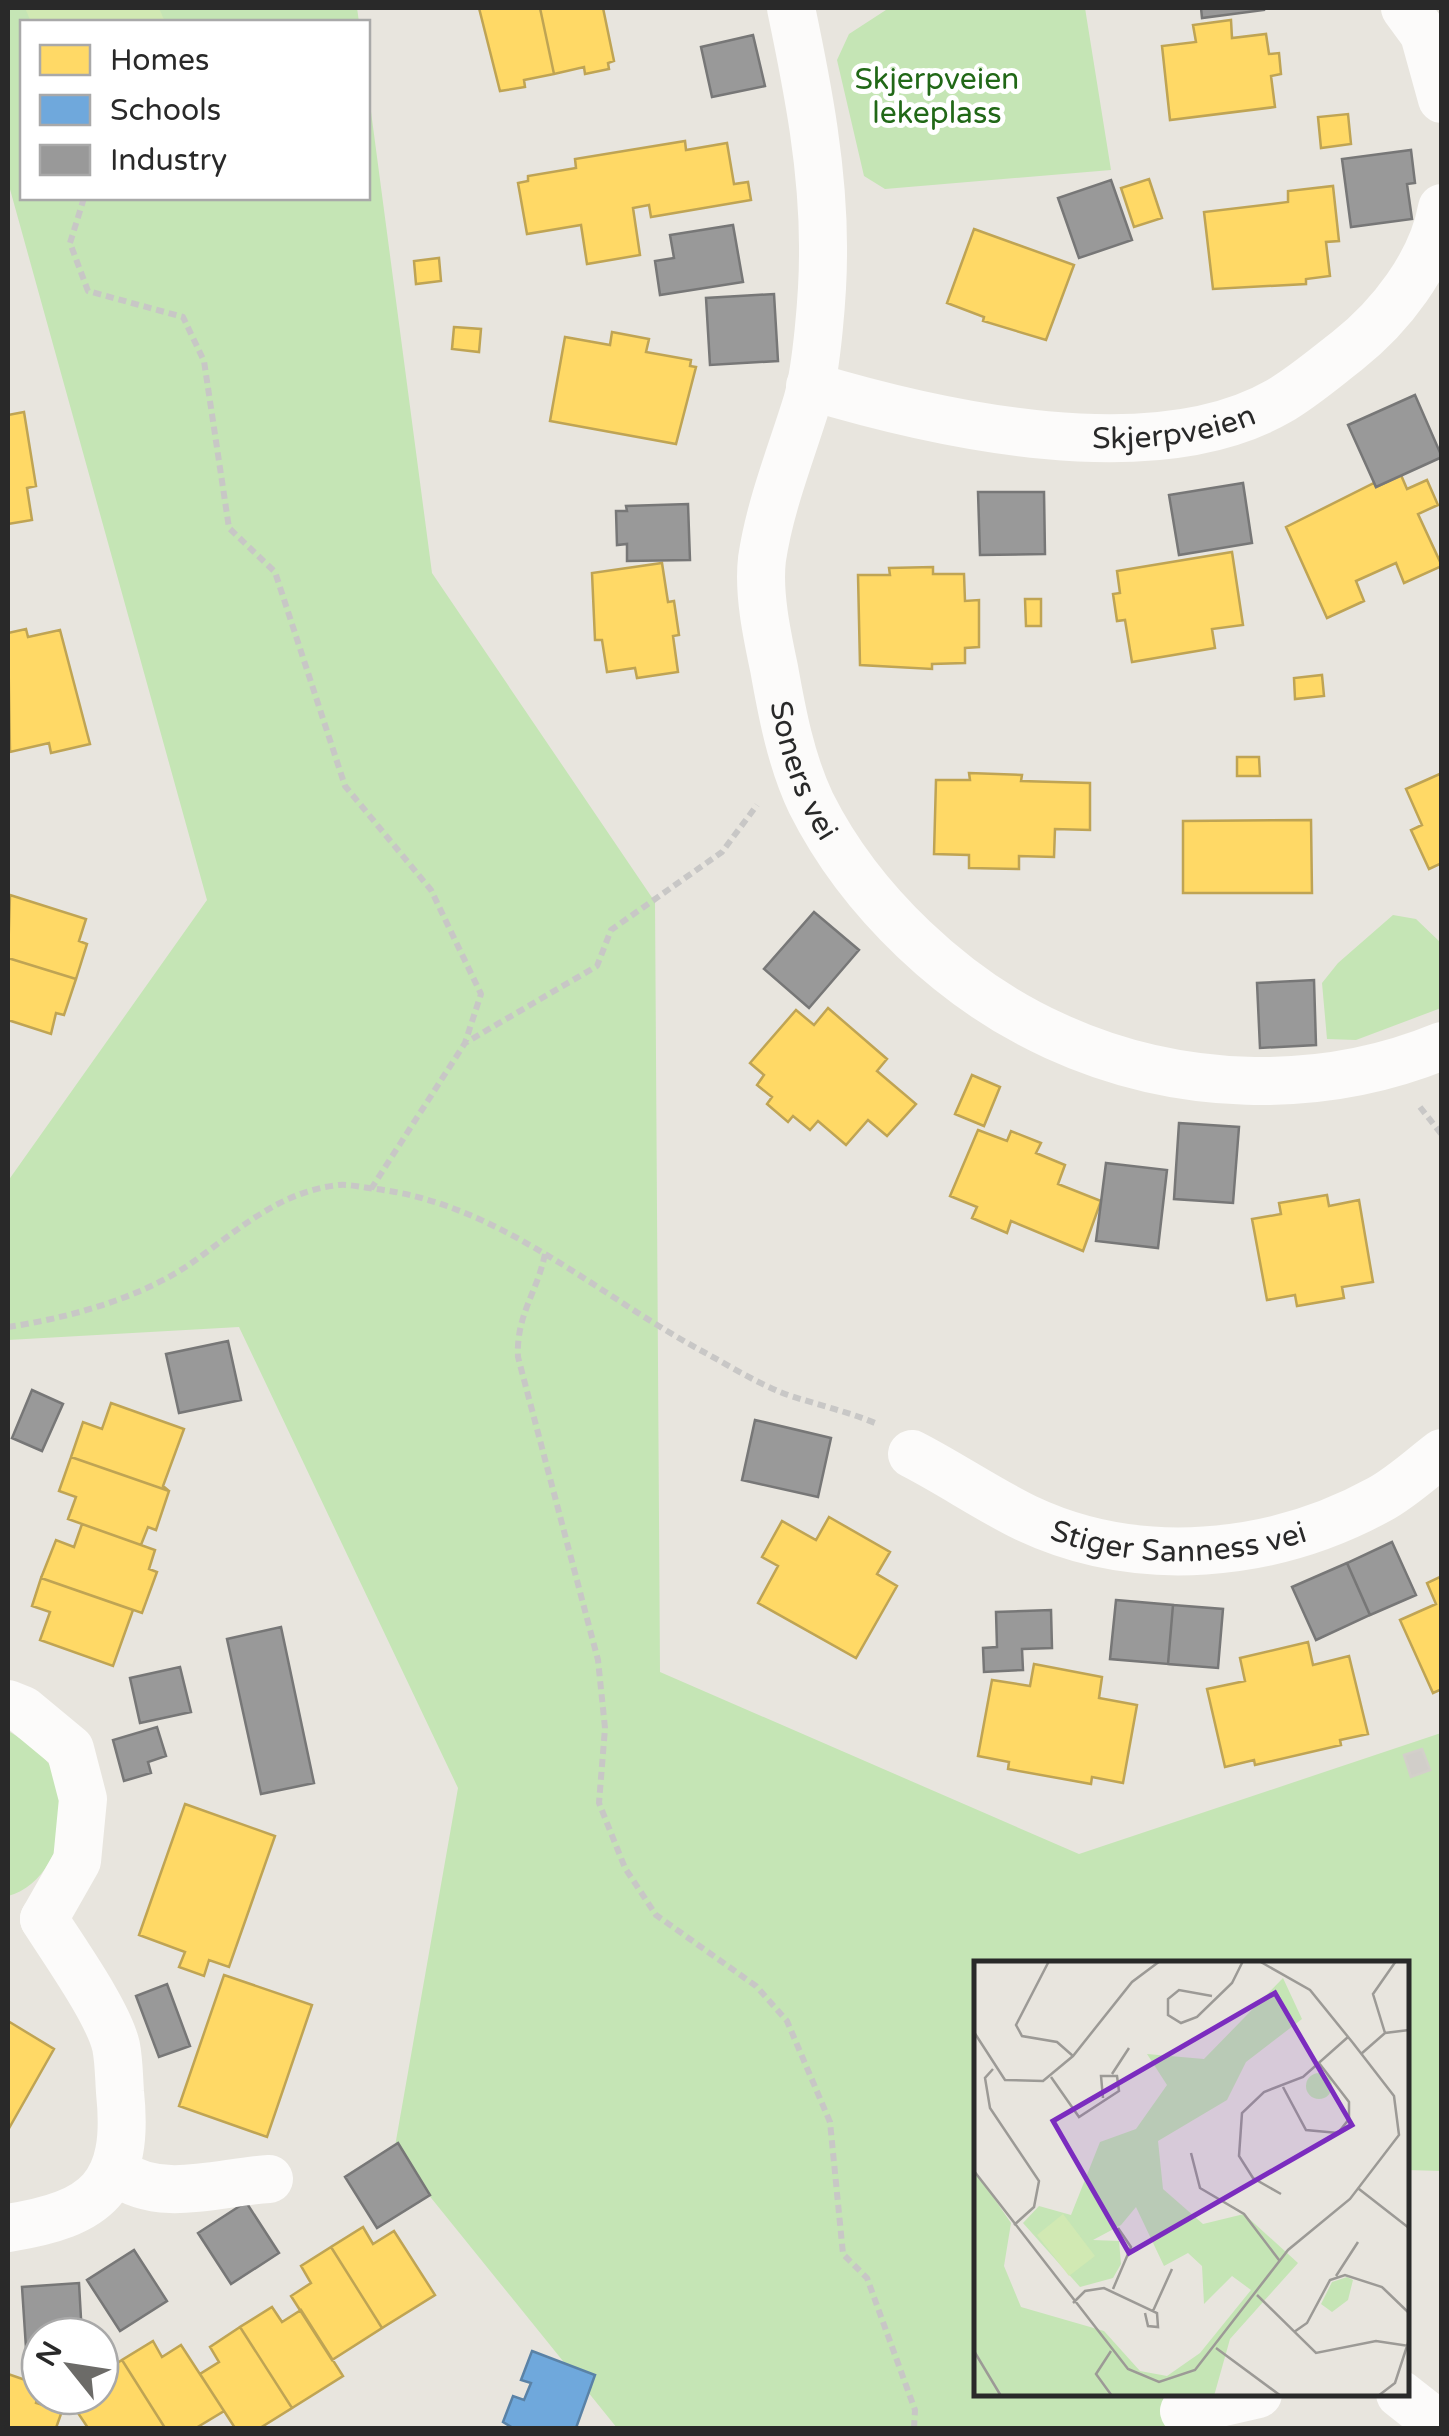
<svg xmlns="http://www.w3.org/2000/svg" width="1449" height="2436" font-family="'Varela Round',sans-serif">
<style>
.green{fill:#c5e5b5}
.pitch{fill:#d1e9b3}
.homes{fill:#ffd966;stroke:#bfa454;stroke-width:2.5}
.schools{fill:#6fa8dc;stroke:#5a82a6;stroke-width:2.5}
.industry{fill:#999;stroke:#777;stroke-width:2.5}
.building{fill:#d1cec9;stroke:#d3d0ca;stroke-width:2.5}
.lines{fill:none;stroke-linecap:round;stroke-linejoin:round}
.path{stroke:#c8c7c6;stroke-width:6;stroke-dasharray:8 5;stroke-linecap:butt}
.minor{stroke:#fcfbfa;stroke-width:48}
.labels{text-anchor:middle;stroke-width:10;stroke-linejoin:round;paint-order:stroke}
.park-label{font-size:30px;fill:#216817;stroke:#fff}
.street-label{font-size:30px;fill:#292929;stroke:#fff}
.inset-road{fill:none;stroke:#9c9a96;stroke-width:2.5}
.view{fill:#7b2cbf;fill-opacity:0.15;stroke:#7b2cbf;stroke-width:5}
.inset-edge{fill:none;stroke:#292929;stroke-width:5}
</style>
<rect width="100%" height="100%" fill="#e8e5de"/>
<!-- green -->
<path class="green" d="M8,8H357L359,22H22V198H368V89L432,573L655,902L660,1672L1079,1854L1441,1733V2171L1407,2170L1406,1964H976V2394H1176L1174,2428H617L394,2152L458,1788L239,1327L8,1340V1181L207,900L8,182Z
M889,8H1085L1111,170L885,189L864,176L837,60L849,34Z
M1393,915L1416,919L1441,943V1008L1356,1040L1327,1039L1322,983L1338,963Z
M8,1731C29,1743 54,1761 61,1787C71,1828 50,1885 8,1896Z"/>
<!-- pitch -->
<path class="pitch" d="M25,8H159L165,22H31Z"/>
<!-- homes -->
<path class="homes" d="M479,8H540L554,74L524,80L525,87L500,91Z
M540,8H603L614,61L608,63L609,69L585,74L584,67L554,74Z
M1231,20L1232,38L1266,34L1269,54L1279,53L1281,74L1271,76L1275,107L1170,120L1162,46L1196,42L1193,25Z
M1348,114L1351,144L1321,148L1318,117Z
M685,141L686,150L727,143L734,184L748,182L751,200L651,217L649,205L633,208L640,255L587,264L581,225L527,234L518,183L528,181V176L576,168L575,159Z
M1149,179L1162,218L1134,227L1121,188Z
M1333,186L1339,241L1326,242L1330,276L1306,279V284L1213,289L1204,212L1288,202V191Z
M974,229L1074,265L1046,340L983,321L984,317L947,303Z
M439,258L441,281L416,284L414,261Z
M454,327L481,329L479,352L452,349Z
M612,332L649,339L646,352L691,360L690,366L696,367L676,444L550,421L565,337L610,345Z
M24,412L36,486L27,488L32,520L8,524V415Z
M1401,475L1407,489L1427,480L1438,505L1418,514L1442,566L1404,583L1396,563L1356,581L1364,601L1327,618L1286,527L1374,483L1376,487Z
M1232,552L1243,625L1212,629L1215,648L1132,662L1125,620L1117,621L1113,594L1120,593L1117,571Z
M662,563L668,602L674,601L679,635L673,636L678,672L637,678L635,668L607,672L602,640H595L592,573Z
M933,567V574H964L965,601L979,600V647L965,648V663L932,664V669L860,665L858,575H890L889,568Z
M1025,599H1041V626H1026Z
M26,629L28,637L60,630L90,744L51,753L49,743L10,752L8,633Z
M1322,675L1324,696L1295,699L1294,678Z
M1237,757H1259L1260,776H1237Z
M969,773L1022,775L1021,781L1090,783V830L1055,829L1054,857L1019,856V869L969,868V855L934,854L936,780H970Z
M1442,773V863L1429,869L1411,830L1422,825L1406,789Z
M1311,820L1312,893H1183V821Z
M10,895L86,919L79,941L87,944L76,979L8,958Z
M8,958L76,979L64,1015L56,1013L51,1034L8,1020Z
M828,1008L887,1059L877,1071L916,1104L887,1136L868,1120L846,1145L818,1121L810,1130L793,1116L788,1122L767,1104L772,1097L757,1085L764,1075L750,1063L796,1010L814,1025Z
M972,1075L1000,1087L984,1126L955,1114Z
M978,1130L1007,1141L1011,1131L1041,1143L1036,1153L1065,1165L1058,1184L1101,1201L1083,1251L1011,1221L1007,1233L972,1218L977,1207L950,1196Z
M1327,1195L1329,1206L1359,1200L1373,1282L1342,1287L1344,1298L1297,1306L1295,1295L1267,1300L1252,1219L1281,1214L1279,1203Z
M111,1403L184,1429L163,1486L169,1491L71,1457L83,1422L102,1429Z
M71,1457L169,1491L156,1530L148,1527L141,1545L68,1519L76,1497L59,1491Z
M829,1517L890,1552L877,1574L897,1586L856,1658L758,1603L778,1566L762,1557L782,1521L816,1540Z
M82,1524L155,1550L149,1569L157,1572L142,1613L41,1578L56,1540L74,1547Z
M1442,1576V1689L1433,1693L1400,1620L1436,1604L1427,1583Z
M41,1578L133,1610L113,1666L40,1640L50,1612L32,1606Z
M1308,1642L1313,1665L1349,1656L1368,1734L1340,1740L1341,1745L1255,1765L1254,1760L1225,1767L1207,1689L1245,1681L1240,1658Z
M1034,1664L1102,1677L1099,1698L1137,1705L1123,1783L1092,1777L1091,1784L1008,1769L1009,1762L978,1756L992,1680L1030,1686Z
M185,1804L275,1836L229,1967L209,1960L204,1976L179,1967L185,1952L139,1935Z
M224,1975L312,2005L267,2137L179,2106Z
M8,2021L54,2049L8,2130Z
M363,2227L373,2244L394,2231L435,2295L382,2328L331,2247Z
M331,2247L382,2328L332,2360L291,2296L311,2283L301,2266Z
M272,2307L282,2322L301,2310L343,2376L292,2408L240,2327Z
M240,2327L292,2408L260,2428H235L200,2374L219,2362L210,2347Z
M153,2341L162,2357L181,2345L224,2411L196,2428H165L122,2360Z
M122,2360L165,2428H88L76,2410L101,2396L100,2374Z
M8,2374L40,2385L36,2403L62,2411L56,2428H8Z"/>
<!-- schools -->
<path class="schools" d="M532,2351L595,2375L576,2428H513L503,2422L513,2396L524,2400L531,2383L521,2380Z"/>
<!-- industry -->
<path class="industry" d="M1201,8H1264V10L1202,18Z
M753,35L765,86L712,97L701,47Z
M1411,150L1415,183L1407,184L1412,219L1351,227L1342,159Z
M1111,180L1132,240L1079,258L1058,198Z
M733,225L743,282L660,295L655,261L674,258L670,235Z
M774,294L778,361L710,365L706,298Z
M1415,395L1442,457L1376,487L1348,425Z
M1243,483L1252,543L1179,555L1169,495Z
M978,492H1044L1045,554L980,555Z
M688,504L690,560L627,561V544L617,545L616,511H627L626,506Z
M814,912L859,950L809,1008L764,969Z
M1314,980L1316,1045L1260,1048L1257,983Z
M1179,1123L1239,1127L1233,1203L1174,1199Z
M1106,1163L1167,1170L1158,1248L1096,1241Z
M228,1341L241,1400L179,1413L166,1354Z
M32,1390L63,1404L42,1451L12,1438Z
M755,1420L831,1438L818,1497L742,1480Z
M1392,1542L1416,1595L1370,1615L1347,1563Z
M1347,1563L1370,1615L1316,1640L1292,1587Z
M1116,1600L1173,1605L1168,1664L1110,1659Z
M1173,1605L1223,1609L1218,1668L1168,1664Z
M1051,1610L1052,1648L1022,1649L1023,1670L984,1672L983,1648L997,1647L996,1612Z
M281,1627L314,1783L261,1794L227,1639Z
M180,1667L191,1712L140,1723L130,1678Z
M157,1727L166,1756L148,1762L151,1773L124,1781L113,1740Z
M167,1984L190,2046L159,2057L136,1996Z
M398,2143L430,2195L377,2228L345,2177Z
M246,2202L279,2253L231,2284L198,2233Z
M134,2250L167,2301L120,2331L87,2280Z
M79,2283L82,2336H40V2347L26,2348L22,2287Z"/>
<!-- building -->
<path class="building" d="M1422,1749L1430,1770L1411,1777L1404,1755Z"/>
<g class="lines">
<!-- path -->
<path class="path" d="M84,198L70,243L88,291L183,317L204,361L229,528L275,572L345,786L431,890L481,994L465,1043
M1420,1107L1442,1135
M371,1189L465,1043L597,966L611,930L722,852L757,805
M545,1254C537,1293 516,1315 518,1357L598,1660L605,1728L599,1803L625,1868L656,1915L756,1986L787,2021L830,2122L843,2254L867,2278L915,2410L914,2428
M8,1327C68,1318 142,1298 193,1262C238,1230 280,1191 339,1185C350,1184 365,1188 376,1189C499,1204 595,1293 700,1350C728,1365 758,1384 788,1395C818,1405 846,1411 875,1423"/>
<!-- minor -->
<g class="minor">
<path id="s1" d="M791,8C808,89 824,171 823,255C823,292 817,367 807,402C791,454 770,505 762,559C758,593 767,635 774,668C782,713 791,761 811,803C860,901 955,991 1055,1036C1175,1091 1318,1097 1442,1046"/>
<path d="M1405,8L1424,34L1442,99"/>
<path id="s2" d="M810,386C940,425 1154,473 1279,401C1303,387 1325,368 1347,351C1390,317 1432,264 1442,208"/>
<path id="s3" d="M912,1454C951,1474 987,1499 1026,1518C1138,1571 1273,1558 1380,1499C1402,1487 1422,1468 1442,1453"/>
<path d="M8,1704L23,1710L70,1749L83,1799L77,1861L44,1919"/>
<path d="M117,2172C160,2204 219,2182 269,2179"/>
<path d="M8,2228C97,2214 130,2187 120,2092C119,2078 119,2061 116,2046C108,2012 64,1951 44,1919"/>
<path d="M1400,2394L1442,2427"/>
<path d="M1184,2411L1258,2394"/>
</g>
</g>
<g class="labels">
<!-- park labels -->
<g class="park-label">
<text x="937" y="89">Skjerpveien<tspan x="937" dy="34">lekeplass</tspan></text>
</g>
<!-- street labels -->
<g class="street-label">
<text dy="10" stroke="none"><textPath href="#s2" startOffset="370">Skjerpveien</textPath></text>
<text dy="10" stroke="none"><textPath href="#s1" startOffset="778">Soners vei</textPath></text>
<text dy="10" stroke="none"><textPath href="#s3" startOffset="288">Stiger Sanness vei</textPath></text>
</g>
</g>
<!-- overview -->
<g transform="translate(974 1961)">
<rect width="435" height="435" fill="#e8e5de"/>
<path d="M309,17L328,58L272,101L253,139L184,180L189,228L229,263L270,253L324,302L256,378L240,435H0V208L37,262L30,305L47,346L130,370L166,410L193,415L226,392L277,329L258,315L230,343L228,305L214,292L190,305L162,246L147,264L119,279L145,280L147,303L139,317L106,326L49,262L65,245L97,254L126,181L162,168L193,124L173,93L230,98ZM332 125a13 13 0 1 1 26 0a13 13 0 1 1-26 0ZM373,316L379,319L374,339L358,351L347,343L358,321Z" fill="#c5e5b5"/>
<path d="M89,253L121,295L95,315L63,274Z" fill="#d1e9b3"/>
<path class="inset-road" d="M75,0L42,64L48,75L83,81L99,95M238,35L205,29L194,38V54L207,62L223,56L258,22L269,0M0,71L31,119L69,120L99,95L158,21L186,0M411,72L399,33L422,0M387,93L411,72L435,69M19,108L11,117L16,147L65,220L60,246L40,264M138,113L155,87M77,116L105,156L145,130L143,115H127L129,137M309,126L332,169L364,172L375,158V141L345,102M217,192L226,227L270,253L305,299M0,210L154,408L185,421L221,409L314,289L376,238L425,174L420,135L379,82L336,29L285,0M385,228L435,267M307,233L279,217L265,195L268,152L290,131L329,116L374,76M362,315L384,281M139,328L157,286L144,267M283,334L342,392L402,380L435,385M99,342L111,330L130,327L183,352L184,366L174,365L171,352M179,350L198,308M320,371L333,362L356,319L371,314L408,326L435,352M242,387L307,435M0,390L27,435M137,390L122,413L138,435M404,435L421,422L435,379"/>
<path class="view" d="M301,32L378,164L155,292L79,160Z"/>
<rect width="435" height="435" class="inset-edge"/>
</g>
<!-- border -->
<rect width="1449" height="2436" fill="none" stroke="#292929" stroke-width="20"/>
<!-- legend -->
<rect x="20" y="20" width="350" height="180" fill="#ffffff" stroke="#a9a9a9" stroke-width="2.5"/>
<rect x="40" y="45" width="50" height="30" fill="#ffd966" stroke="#a9a9a9" stroke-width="2.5"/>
<text x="110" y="70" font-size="30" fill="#292929">Homes</text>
<rect x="40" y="95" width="50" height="30" fill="#6fa8dc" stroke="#a9a9a9" stroke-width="2.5"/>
<text x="110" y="120" font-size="30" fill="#292929">Schools</text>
<rect x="40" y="145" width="50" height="30" fill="#999999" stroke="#a9a9a9" stroke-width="2.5"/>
<text x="110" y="170" font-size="30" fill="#292929">Industry</text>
<!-- north arrow -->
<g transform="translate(70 2366) rotate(300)"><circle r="48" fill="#ffffff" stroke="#a9a9a9" stroke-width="2.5"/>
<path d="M0-8L18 38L0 25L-18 38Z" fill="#6c6b68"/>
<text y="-15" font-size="28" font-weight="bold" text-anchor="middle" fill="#292929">N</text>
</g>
</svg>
